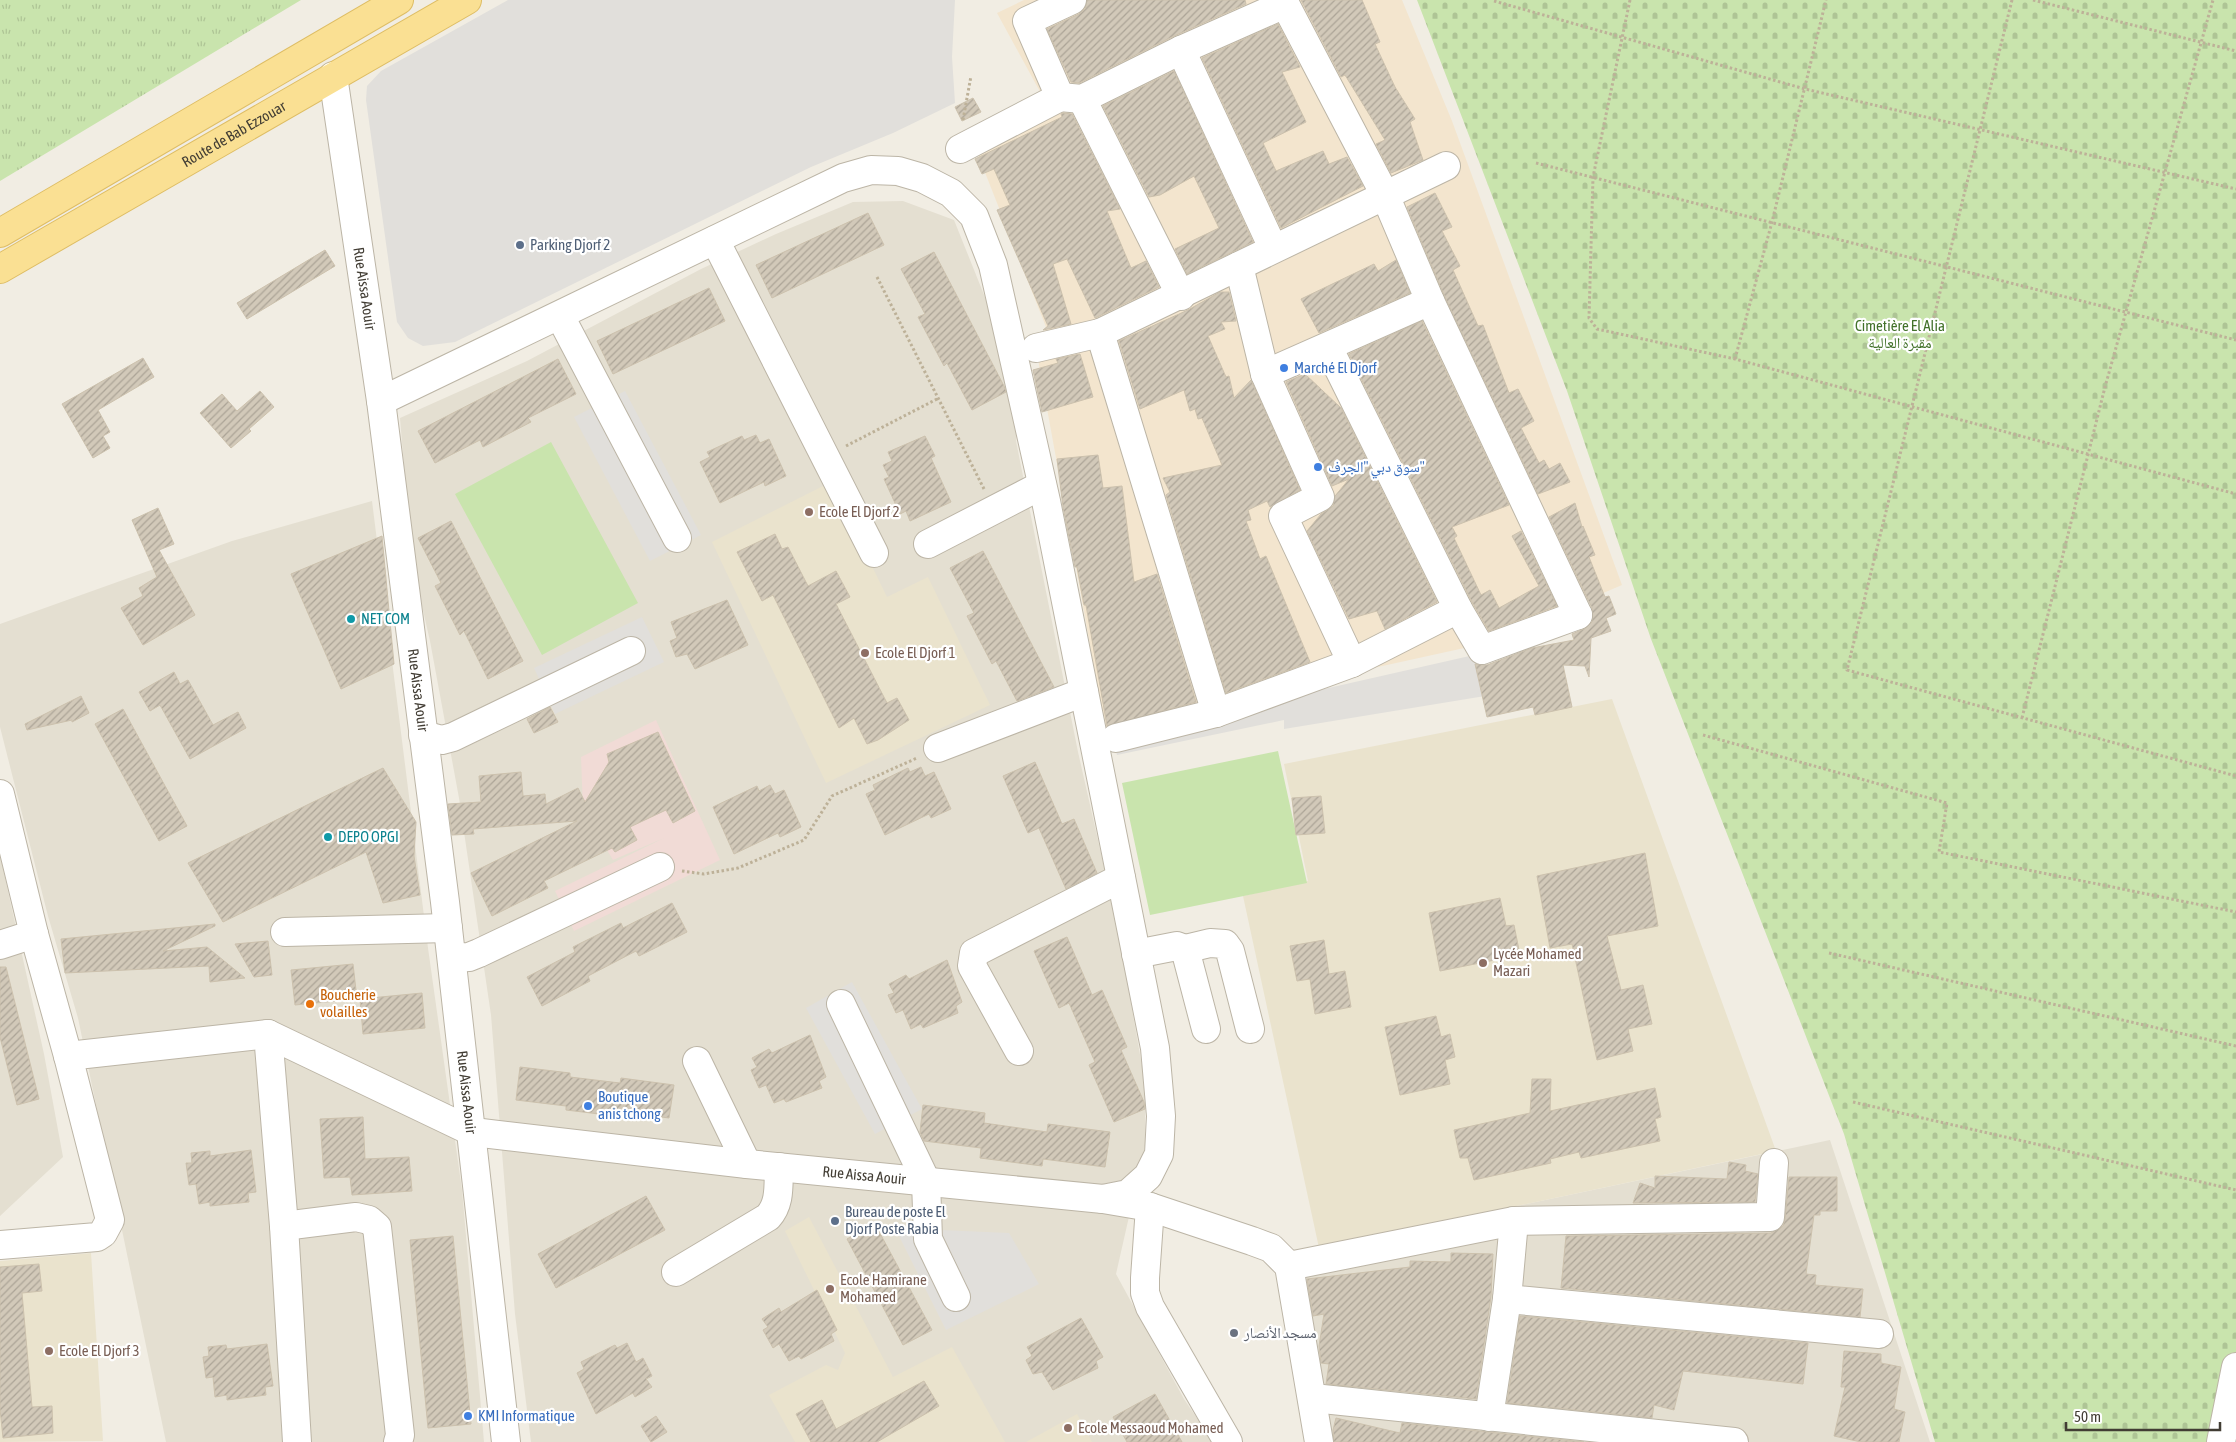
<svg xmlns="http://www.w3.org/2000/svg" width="2236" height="1442" font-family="'Asap Condensed','Noto Naskh Arabic',sans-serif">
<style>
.residential{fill:#e4dfd1}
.commercial{fill:#f3e5ce}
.education{fill:#eae3cd}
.medical{fill:#f1dbd6}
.grass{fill:url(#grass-tufts)}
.cemetery{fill:url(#cemetery-stones)}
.green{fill:#c9e4ad}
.parking{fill:#e1dfdb}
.building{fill:url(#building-hatch);stroke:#ccc1ad}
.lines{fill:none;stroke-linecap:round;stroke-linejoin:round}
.minor-casing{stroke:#bcb5a6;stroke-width:30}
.major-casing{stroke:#debd64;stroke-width:30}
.path{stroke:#bdb198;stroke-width:3;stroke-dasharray:2.5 2.5;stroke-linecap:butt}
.minor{stroke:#fff;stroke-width:28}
.major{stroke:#fae093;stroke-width:28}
.service-dot{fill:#5c6f8a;stroke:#fff;stroke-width:2}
.shop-dot{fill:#3f7fe0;stroke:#fff;stroke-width:2}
.education-dot{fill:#8d6e63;stroke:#fff;stroke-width:2}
.culture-dot{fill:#0f9aa8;stroke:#fff;stroke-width:2}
.food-dot{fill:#e8710a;stroke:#fff;stroke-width:2}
.worship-dot{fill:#6b7280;stroke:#fff;stroke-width:2}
.labels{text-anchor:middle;stroke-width:4.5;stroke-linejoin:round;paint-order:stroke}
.street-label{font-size:15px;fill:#423d34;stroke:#fff}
.service-label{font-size:15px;fill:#4e5e75;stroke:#fff;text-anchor:start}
.park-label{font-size:15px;fill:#42712a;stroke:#fff}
.shop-label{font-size:15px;fill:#366cbe;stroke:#fff;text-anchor:start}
.education-label{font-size:15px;fill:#785e54;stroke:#fff;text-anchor:start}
.culture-label{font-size:15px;fill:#0d838f;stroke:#fff;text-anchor:start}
.food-label{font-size:15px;fill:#c56008;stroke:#fff;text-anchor:start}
.worship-label{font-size:15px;fill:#5b616d;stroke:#fff;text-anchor:start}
</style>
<defs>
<pattern id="grass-tufts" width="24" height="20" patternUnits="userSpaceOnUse" patternTransform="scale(1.25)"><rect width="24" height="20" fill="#c9e4ad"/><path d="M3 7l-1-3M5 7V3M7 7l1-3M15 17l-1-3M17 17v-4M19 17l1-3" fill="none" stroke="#aec495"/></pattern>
<pattern id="cemetery-stones" width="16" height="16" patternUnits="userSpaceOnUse" patternTransform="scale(1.25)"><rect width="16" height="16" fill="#c9e4ad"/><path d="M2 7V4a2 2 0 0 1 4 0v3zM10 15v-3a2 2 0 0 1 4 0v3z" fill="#aec495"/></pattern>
<pattern id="building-hatch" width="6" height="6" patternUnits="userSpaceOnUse" patternTransform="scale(1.25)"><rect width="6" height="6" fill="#d2c9b9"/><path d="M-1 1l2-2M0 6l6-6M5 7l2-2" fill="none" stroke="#aca497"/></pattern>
</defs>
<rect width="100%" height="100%" fill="#f1ede3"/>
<!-- residential -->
<path class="residential" d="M903,201L954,220L1019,382L1016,441L1078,752L1117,924L1145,1083V1146L1116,1274L1184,1399L1213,1442H531L515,1314L491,1015L459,798L430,641L412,562L400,418L527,361L701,269L776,234L853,202Z
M372,501L428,948L462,1190L484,1442H166L78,1018L48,916L0,727V624L232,541Z
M0,855L44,1054L63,1157L0,1216Z
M1830,1140L1930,1442H1325L1293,1253Z"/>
<!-- commercial -->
<path class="commercial" d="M1024,0H1402L1452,121L1622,585L1487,643L1105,727L1036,348L1046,327L971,137L1044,99L997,13Z"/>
<!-- education -->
<path class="education" d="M831,482L887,597L928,577L990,705L826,783L712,542Z
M1612,699L1776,1151L1319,1248L1243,896L1308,881L1284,764Z
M809,1217L893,1377L952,1347L1005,1442H795L769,1395L826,1365L838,1370L845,1353L785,1231Z
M91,1253L103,1441L0,1442V1261Z
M1077,1414L1092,1442H1026Z"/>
<!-- medical -->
<path class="medical" d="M656,720L720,860L574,931L555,891L664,838L613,860L583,810L581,757Z"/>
<!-- grass -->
<path class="grass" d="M0,0H301L0,181Z"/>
<!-- cemetery -->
<path class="cemetery" d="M1417,0H2236V1442H1935L1844,1134L1651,639L1567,391Z"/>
<!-- green -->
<path class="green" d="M551,442L638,603L542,655L455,494Z
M1278,751L1307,883L1150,915L1122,783Z"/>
<!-- parking -->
<path class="parking" d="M508,0H955L952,57L955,103L893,133L811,167L455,342L423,346L408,338L397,322L366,100L367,86L381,71Z
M625,391L701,535L650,561L574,417Z
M642,617L664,662L555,714L534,668Z
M1474,655L1485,696L1284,729V720L1117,755L1112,737Z
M852,982L922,1109L875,1134L806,1008Z
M895,1228L1009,1233L1039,1284L946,1330Z"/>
<!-- building -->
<path class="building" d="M1087,0H1245L1246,4L1174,36L1079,83L1071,82L1047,29L1079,14L1085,9Z
M1301,0H1362L1380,42L1375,44L1395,87L1415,119L1410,122L1423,160L1391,173L1376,144L1385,140L1345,75L1341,77Z
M1278,24L1300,67L1282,72L1306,122L1263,143L1276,171L1323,151L1329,164L1347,157L1363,186L1281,228L1202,58Z
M1174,71L1253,242L1187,274L1175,249L1219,228L1194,176L1160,195L1149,197L1103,106Z
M973,98L981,112L962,121L955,107Z
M1063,113L1072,114L1120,209L1107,211L1131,268L1146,261L1159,287L1095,318L1067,259L1053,264L1071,324L1043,330L1048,326L997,210L1010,205L994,169L982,174L975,159L1062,117L1061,114Z
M1435,193L1452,227L1442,231L1460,266L1453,270L1478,326L1483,325L1509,393L1518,389L1534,421L1521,428L1539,463L1544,460L1549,469L1560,463L1570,482L1538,494L1444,295L1407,207Z
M868,213L884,245L772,298L756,265Z
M325,250L335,266L247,319L237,303Z
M934,252L1004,386L1006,392L972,410L947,363L944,366L918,317L925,314L901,269Z
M1396,260L1410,293L1319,333L1301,299L1374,264L1378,271Z
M709,288L725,321L613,374L597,341Z
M1220,292H1229L1236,321L1221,322L1225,329L1208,336L1226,377L1229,376L1234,398L1251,380L1300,490L1270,507L1267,501L1248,510L1251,520L1246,521L1260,559L1266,556L1310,662L1226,693L1166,495L1170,492L1163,478L1222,465L1202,418L1198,419L1195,409L1190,411L1184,390L1140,409L1119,341L1188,310Z
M1422,321L1509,505L1452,527L1457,536L1454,538L1481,595L1490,590L1499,608L1539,586L1512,536L1521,531L1557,606L1489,631L1472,602L1349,354Z
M1080,354L1093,397L1042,412L1033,370L1058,363L1056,359Z
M143,358L154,377L98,410L110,432L103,436L110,448L93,458L62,404Z
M558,359L576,394L528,418L531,422L483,447L480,440L435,463L418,431Z
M1305,374L1341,408L1437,602L1385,629L1377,611L1349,619L1307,531L1321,514L1333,506L1335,496L1349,479L1332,486L1286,382Z
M260,391L274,407L249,429L251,431L231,448L200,413L222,394L237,411Z
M756,435L760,443L769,439L786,476L765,486L764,482L720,503L700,462L710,457L707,452L742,436L744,440Z
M925,436L935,456L931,458L951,502L910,521L906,511L900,514L884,479L889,477L883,465L892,461L888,452Z
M1098,455L1103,488L1122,486L1134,582L1157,574L1196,702L1107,726L1086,605H1084L1077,567H1075L1063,507L1057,459Z
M1575,503L1582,527L1583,526L1595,555L1589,557L1605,597L1609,596L1616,614L1606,618L1611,631L1591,638L1589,677L1585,666L1563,665L1572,707L1535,715L1533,707L1487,717L1475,664L1487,665L1532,648L1574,640L1572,634L1586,628L1592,622V608L1549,517Z
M158,508L174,544L159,550L195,615L143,645L121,608L143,596L139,588L157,577L132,520Z
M451,521L523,661L488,679L464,631L460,635L435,586L441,583L418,538Z
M775,534L782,549L788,547L808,586L836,571L850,597L836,604L887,703L897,698L909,720L878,740L867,744L854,718L839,728L773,595L762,601L737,552Z
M382,536L394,664L341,689L291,574Z
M983,551L1054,687L1017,701L996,661L992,664L967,616L974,613L950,568Z
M727,600L748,645L695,669L687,654L676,657L670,641L677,638L671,622Z
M174,672L180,684L188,680L213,725L238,712L246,728L190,759L160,705L150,711L139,692Z
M81,696L89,713L72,722V720L27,730L25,724Z
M550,707L558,722L534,733L527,719Z
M123,709L187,826L159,841L95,724Z
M658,732L695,811L673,823L666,810L630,827L637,840L615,852L612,848L544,881L548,888L492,916L471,873L577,821L473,829L474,834L452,835L448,804L481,802L479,776L521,772L523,796L545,794L546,804L578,788L585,802L609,762L607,754Z
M1035,762L1062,824L1074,819L1097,873L1066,889L1039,828L1028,833L1003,776Z
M921,767L925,776L934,772L951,809L931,818L929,814L885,835L866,794L875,790L873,785L908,768L910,772Z
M383,768L416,822L414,856L420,895L383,903L366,852L223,922L188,863Z
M770,785L775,794L784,790L801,827L780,837L778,833L734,854L713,807L757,786L759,791Z
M1321,796L1325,833L1296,835L1292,798Z
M1645,853L1658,926L1607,936L1621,990L1643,985L1652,1024L1628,1029L1633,1051L1597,1060L1572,944L1550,948L1537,876Z
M1500,898L1506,926L1514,925L1520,955L1440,971L1429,913Z
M672,903L687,932L639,956L636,951L588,976L590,981L542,1006L527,977L575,952L573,947L621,923L623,928Z
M215,924V926L163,951L207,947L245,978L210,982L209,966L65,973L61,939Z
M1067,937L1092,995L1102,990L1127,1047L1121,1050L1144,1102L1145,1109L1114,1122L1089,1065L1095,1062L1069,1003L1059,1008L1034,951Z
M1324,940L1329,974L1345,971L1351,1007L1315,1014L1310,979L1297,981L1290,946Z
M268,941L272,975L254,977L235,944Z
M947,960L962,1002L956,1006L958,1013L923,1028L921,1024L911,1029L903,1010L896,1013L888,995L894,993L889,984L906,975L909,979Z
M353,964L357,999L295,1005L291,970Z
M0,967H6L39,1099L17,1105L0,1037Z
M422,993L425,1028L363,1034L360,999Z
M1436,1016L1441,1037L1450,1034L1455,1057L1445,1060L1450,1084L1400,1095L1385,1027Z
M810,1035L826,1077L819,1081L822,1088L786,1102L784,1099L774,1103L766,1085L759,1088L751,1070L757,1067L752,1058L769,1049L772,1053Z
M520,1067L570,1073V1077L620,1083L621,1078L674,1085L669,1118L616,1111V1116L566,1110V1106L516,1100Z
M1532,1079H1551L1550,1111L1655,1088L1661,1117L1655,1119L1660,1141L1581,1158L1579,1152L1550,1159L1551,1163L1474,1180L1468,1158H1460L1454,1130L1530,1113Z
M923,1105L985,1113L984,1123L1047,1132L1048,1124L1110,1132L1105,1167L1043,1159L1042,1166L980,1158L981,1148L924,1141L920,1132Z
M363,1117L365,1159L409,1157L412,1191L352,1195L350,1177L324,1178L320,1119Z
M251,1150L256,1192L248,1193L249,1202L210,1206V1202L199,1204L196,1184L189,1185L186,1163H192L191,1153L210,1151V1156Z
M1729,1162L1746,1165L1745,1171L1758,1174L1755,1202L1633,1203L1640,1183L1655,1188V1176L1727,1179Z
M1789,1177H1837V1211H1820V1215H1814L1806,1274L1816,1275L1815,1285L1863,1289L1860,1317L1561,1288L1566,1236L1771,1233L1783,1226L1785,1219Z
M646,1196L665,1230L556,1288L538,1254Z
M875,1224L932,1330L903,1345L847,1239Z
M453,1236L471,1424L428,1428L410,1240Z
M1451,1253L1493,1254L1491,1297L1476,1399L1326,1384L1329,1364L1321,1363L1319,1346L1324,1314L1313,1316L1307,1279L1410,1267V1261L1451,1262Z
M39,1264L42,1291L22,1293L32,1407L52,1406L53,1433L3,1438L0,1409V1267Z
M817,1290L837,1330L831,1334L834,1341L801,1359L799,1356L789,1361L779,1344L773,1348L763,1330L768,1327L762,1319L779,1308L781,1312Z
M1520,1316L1808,1343L1803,1384L1683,1371L1674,1410L1654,1405L1652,1418L1507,1403Z
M1081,1318L1103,1357L1096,1361L1098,1368L1053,1390L1042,1372L1033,1374L1026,1360L1032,1356L1027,1347Z
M627,1343L636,1362L643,1358L652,1376L646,1379L652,1387L635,1397L633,1393L596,1414L577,1373L584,1369L581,1362L615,1345L617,1348Z
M267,1344L273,1386L265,1387L266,1395L227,1400V1395L215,1397L213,1377L206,1378L203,1357L209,1356L208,1347L226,1345L227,1349Z
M1844,1351L1881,1354V1363L1901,1367L1894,1409L1905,1412L1899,1442H1861L1834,1436L1845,1387H1841Z
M924,1381L939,1406L877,1442H811L796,1414L822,1400L836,1429Z
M1155,1394L1182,1442H1127L1113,1417Z
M656,1416L667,1432L651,1442L641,1426Z
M1336,1418L1400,1433L1402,1423L1584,1442H1334L1333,1430Z"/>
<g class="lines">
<defs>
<g id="minor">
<path d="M1283,0L1385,195L1430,301L1578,615L1573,613"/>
<path d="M1181,50L1273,248"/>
<path id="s1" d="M333,76L381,401L445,902L506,1442"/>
<path d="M1060,97L1082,99L1181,50L1285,4"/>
<path d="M1082,99L1181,296"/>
<path d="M960,149L1060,97L1027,21L1072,0"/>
<path d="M715,240L874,553"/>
<path d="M1239,266L1265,374"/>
<path d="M560,316L677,538"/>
<path d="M1100,333L1216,713"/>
<path d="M1328,347L1458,609"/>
<path d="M1036,348L1100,333L1446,166"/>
<path d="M381,401L843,178L871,170L898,171L922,178L951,193L974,216L993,265L1046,501L1155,1048L1161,1116L1159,1154L1148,1176L1128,1194L1103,1199"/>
<path d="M928,544L1042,485"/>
<path d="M1352,663L1283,516L1320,497L1265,374L1430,301"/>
<path d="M423,735L442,740L453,737L631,651"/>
<path d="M1116,738L1216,713L1352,663L1458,609L1482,650L1578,615"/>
<path d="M938,748L1084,692"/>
<path d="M0,794L34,934L68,1056L110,1220L103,1233L97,1237L0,1245"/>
<path d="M285,932L448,928"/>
<path d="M0,945L34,934"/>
<path d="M1185,949L1210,943L1225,944L1230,951L1250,1029"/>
<path d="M1136,954L1177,946L1185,949L1206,1029"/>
<path d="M452,958L469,957L479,953L660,867"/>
<path d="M841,1004L926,1181L928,1239L956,1297"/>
<path d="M268,1034L284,1226L297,1442"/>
<path d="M1019,1051L972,966L974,953L1121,878"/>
<path id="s2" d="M68,1056L268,1034L473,1132L747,1164L1103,1199L1150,1207L1252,1241L1271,1248L1289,1266L1319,1442"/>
<path d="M697,1061L747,1164"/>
<path d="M1150,1207L1145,1278V1293L1150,1307L1228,1442"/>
<path d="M284,1226L356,1217L369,1220L377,1227L400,1435L398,1442"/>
<path d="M1289,1266L1514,1221L1770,1217L1774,1163"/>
<path d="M676,1272L768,1217C781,1203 778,1184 779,1167"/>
<path d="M1507,1299L1879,1334"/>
<path d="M1313,1398L1734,1442"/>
<path d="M1489,1417L1507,1299L1514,1221"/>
<path d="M2221,1442L2236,1367"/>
</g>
<g id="major">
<path d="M0,233L399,0"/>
<path id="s3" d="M0,269L467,0"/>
</g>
</defs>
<!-- minor casing -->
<use href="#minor" class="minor-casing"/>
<!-- major casing -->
<use href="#major" class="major-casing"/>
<!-- path -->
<path class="path" d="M1630,0L1593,177L1589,318L1597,329L1735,359L2236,494
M2012,0L1847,670L2236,776
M2033,0L2236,51
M1494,1L1805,89L2236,189
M963,120L971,76
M1536,163L2236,340
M877,277L984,489
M1735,359L1772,222L1826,0
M846,446L939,398
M2022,718L2105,387L2213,0
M1703,735L1947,803L1939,852L2236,912
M682,871L704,874L738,868L804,840L832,796L917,758
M1829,953L2236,1046
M1853,1102L2236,1190"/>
<!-- minor -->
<use href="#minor" class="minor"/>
<!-- major -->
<use href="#major" class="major"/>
</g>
<!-- markers -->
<g class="service-dot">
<circle cx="520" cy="245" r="5"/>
<circle cx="835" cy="1221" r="5"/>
</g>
<g class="shop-dot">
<circle cx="1284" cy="368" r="5"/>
<circle cx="1318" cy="467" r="5"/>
<circle cx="588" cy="1106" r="5"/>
<circle cx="468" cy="1416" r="5"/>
</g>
<g class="education-dot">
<circle cx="809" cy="512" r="5"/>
<circle cx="865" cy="653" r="5"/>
<circle cx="1483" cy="963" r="5"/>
<circle cx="830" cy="1289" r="5"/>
<circle cx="49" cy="1351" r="5"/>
<circle cx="1068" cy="1428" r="5"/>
</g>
<g class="culture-dot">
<circle cx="351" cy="619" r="5"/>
<circle cx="328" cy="837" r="5"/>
</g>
<circle class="food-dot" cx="310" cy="1004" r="5"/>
<circle class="worship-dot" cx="1234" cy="1333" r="5"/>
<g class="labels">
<!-- street labels -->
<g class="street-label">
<text dy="5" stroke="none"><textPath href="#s3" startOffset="270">Route de Bab Ezzouar</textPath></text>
<text dy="5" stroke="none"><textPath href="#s1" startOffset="215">Rue Aissa Aouir</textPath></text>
<text dy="5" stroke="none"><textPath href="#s1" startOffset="620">Rue Aissa Aouir</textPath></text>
<text dy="5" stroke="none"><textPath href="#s1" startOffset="1025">Rue Aissa Aouir</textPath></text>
<text dy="5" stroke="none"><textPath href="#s2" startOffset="822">Rue Aissa Aouir</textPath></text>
</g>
<!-- service labels -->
<g class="service-label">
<text x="530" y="250">Parking Djorf 2</text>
<text x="845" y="1217">Bureau de poste El<tspan x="845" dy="17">Djorf Poste Rabia</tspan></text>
</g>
<!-- park labels -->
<g class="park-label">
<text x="1900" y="331">Cimetière El Alia<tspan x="1900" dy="17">مقبرة العالية</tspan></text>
</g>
<!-- shop labels -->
<g class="shop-label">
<text x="1294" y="373">Marché El Djorf</text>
<text x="1328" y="472">سوق دبي "الجرف"</text>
<text x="598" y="1102">Boutique<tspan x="598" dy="17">anis tchong</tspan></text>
<text x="478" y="1421">KMI Informatique</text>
</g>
<!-- education labels -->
<g class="education-label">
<text x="819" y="517">Ecole El Djorf 2</text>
<text x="875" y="658">Ecole El Djorf 1</text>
<text x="1493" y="959">Lycée Mohamed<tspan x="1493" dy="17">Mazari</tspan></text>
<text x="840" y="1285">Ecole Hamirane<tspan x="840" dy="17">Mohamed</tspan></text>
<text x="59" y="1356">Ecole El Djorf 3</text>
<text x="1078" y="1433">Ecole Messaoud Mohamed</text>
</g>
<!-- culture labels -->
<g class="culture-label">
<text x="361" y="624">NET COM</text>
<text x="338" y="842">DEPO OPGI</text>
</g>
<!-- food labels -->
<g class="food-label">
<text x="320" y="1000">Boucherie<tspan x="320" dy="17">volailles</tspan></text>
</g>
<!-- worship labels -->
<g class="worship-label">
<text x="1244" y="1338">مسجد الأنصار</text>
</g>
</g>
<!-- scale -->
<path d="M2066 1422v8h154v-8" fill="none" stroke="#423d34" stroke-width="2.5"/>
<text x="2074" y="1422" font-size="15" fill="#423d34" stroke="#ffffff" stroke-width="4" paint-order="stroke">50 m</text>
</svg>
